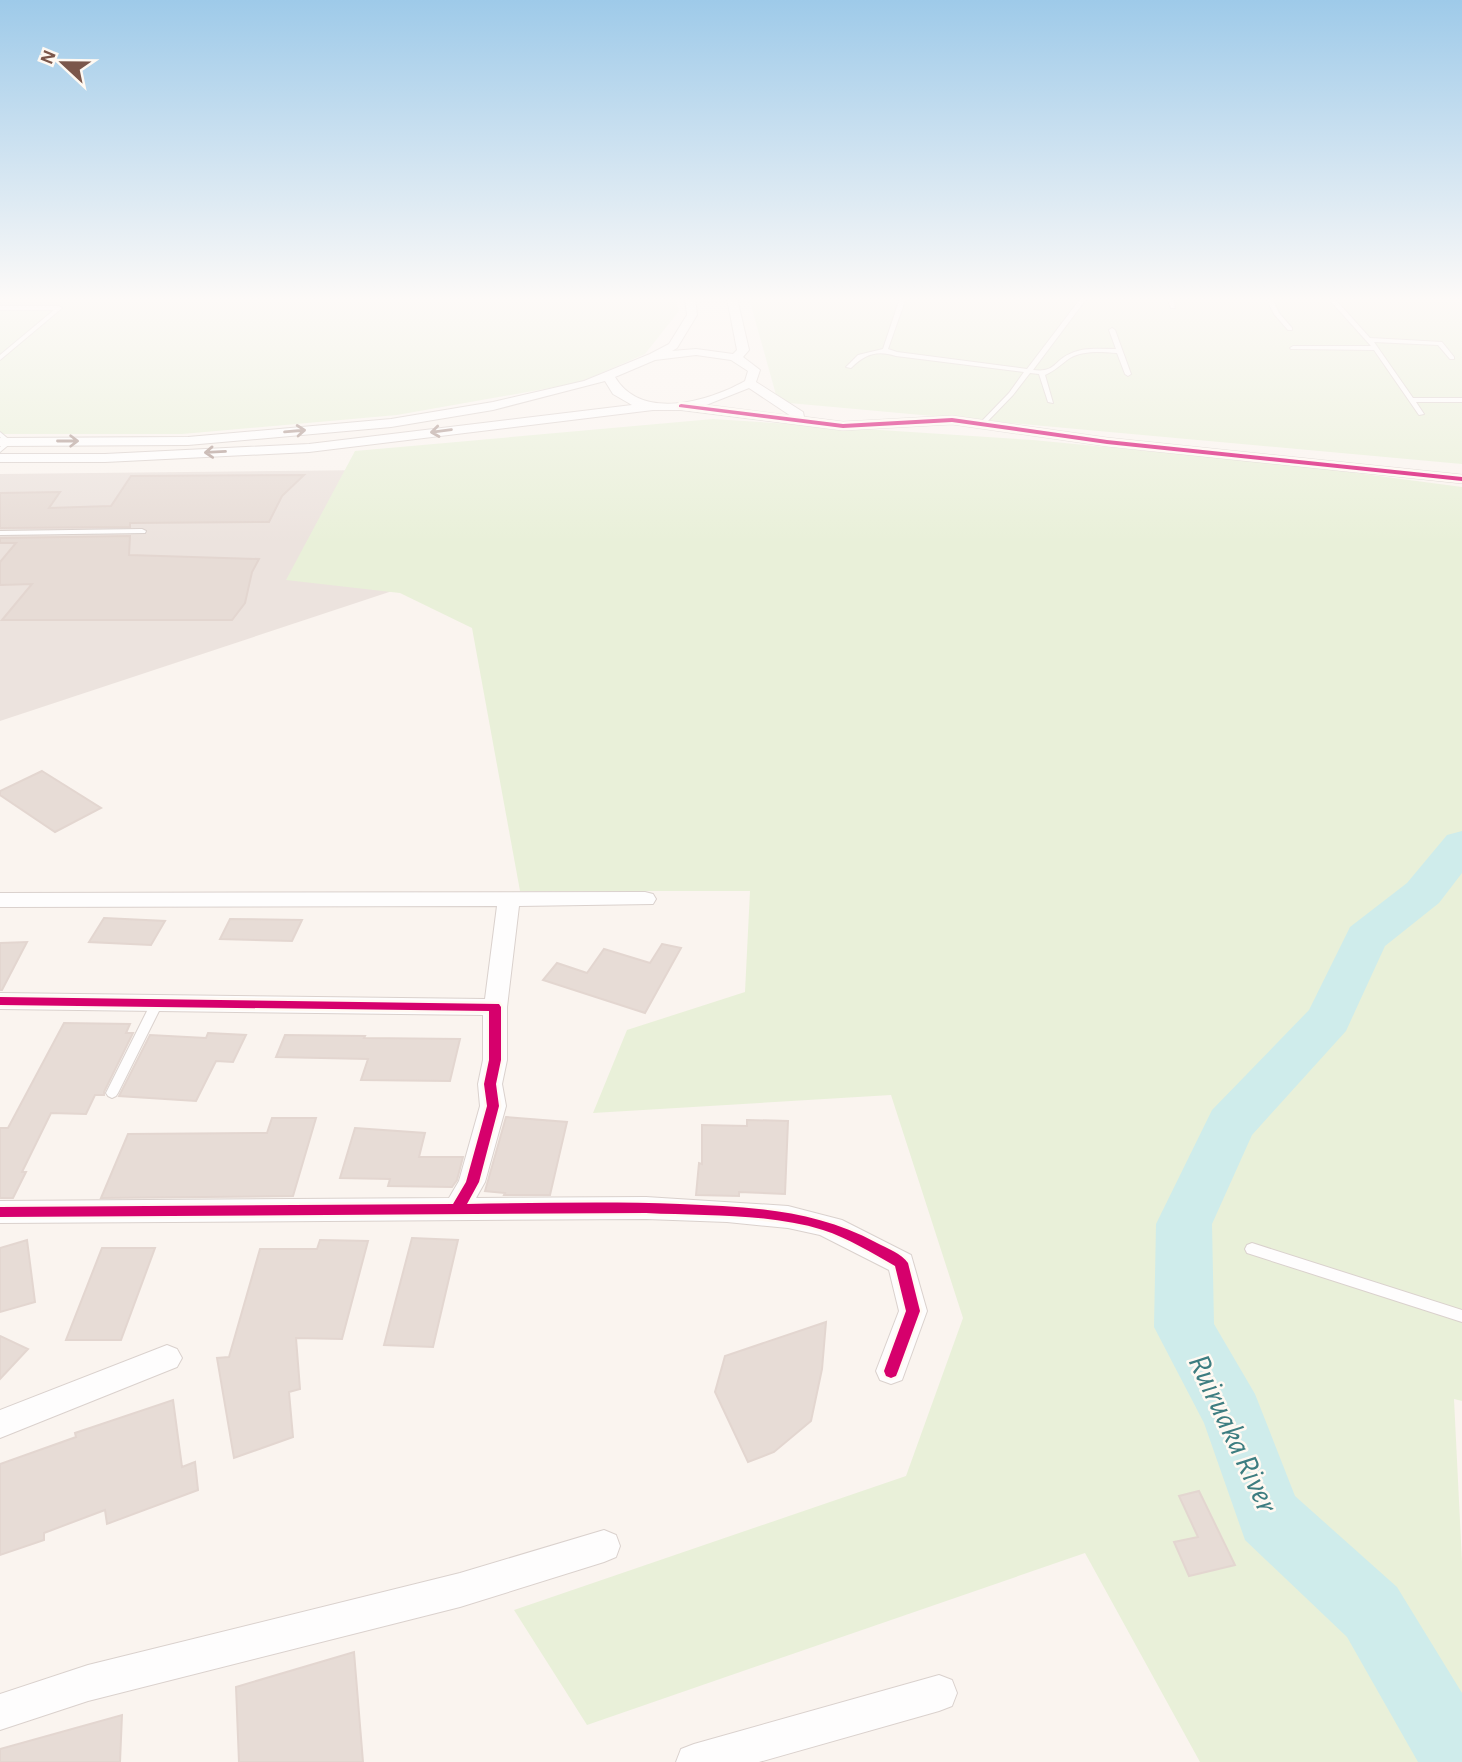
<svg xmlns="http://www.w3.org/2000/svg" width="1462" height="1762" font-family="'Alegreya Sans',sans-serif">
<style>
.industrial{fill:#ece3de}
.green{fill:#e9f0d9}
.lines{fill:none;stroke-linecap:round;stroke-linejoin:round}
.river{fill:#cfeceb;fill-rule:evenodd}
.building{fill:#e7dcd6;stroke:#e3d6d0;stroke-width:2}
.lane-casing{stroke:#dad1cd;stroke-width:2}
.street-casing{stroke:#dad1cd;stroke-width:2}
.lane{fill:#fefdfd;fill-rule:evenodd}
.street{fill:#fefdfd;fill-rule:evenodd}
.cycleway-casing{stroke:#fff9f2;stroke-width:5}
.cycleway{fill:#d6006c;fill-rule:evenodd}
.oneway{stroke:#af9992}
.labels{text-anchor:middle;stroke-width:5;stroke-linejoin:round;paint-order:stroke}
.near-water-label{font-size:32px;font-style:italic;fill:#3d7d80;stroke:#fff9f2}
</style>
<rect width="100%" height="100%" fill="#faf4ef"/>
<!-- industrial -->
<path class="industrial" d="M552,468L525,547L0,721V474Z"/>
<!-- green -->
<path class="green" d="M0,298H675L679,311L645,354L578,383L397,415L182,434H0Z
M749,298H1462V464L778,402Z
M713,419L1033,440L1303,466L1462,487V1401L1454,1399L1462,1562V1762H1200L1085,1553L587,1725L514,1610L906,1476L963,1318L891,1095L593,1113L627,1030L745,992L750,891H520L472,628L400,593L286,580L355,451Z"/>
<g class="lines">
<!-- river -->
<path class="river" d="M1462,831V873L1439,903L1385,946L1346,1031L1252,1135L1212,1224L1214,1324L1255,1394L1295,1496L1397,1587L1462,1693V1762H1418L1347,1637L1245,1540L1204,1423L1154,1327L1156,1224L1212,1110L1309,1010L1350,927L1407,883L1447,835Z"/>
</g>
<!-- building -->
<path class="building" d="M304,475L282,496L269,522L130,523V527L0,528V493L60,492L49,508L111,506L131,476Z
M130,536L129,555L259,559L252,572L245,603L232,620H2L32,584L0,585V562L16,543H0V538Z
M42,771L101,808L55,832L0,795V791Z
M104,918L165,921L151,945L89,942Z
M230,919L302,920L292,941L220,939Z
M27,942L2,990H0V943Z
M662,944L681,948L645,1013L543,980L557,963L587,973L604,949L650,963Z
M64,1023L130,1024L126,1033H133L104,1092V1095H95L86,1114L51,1113L22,1172H26L13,1198H0V1128H8Z
M208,1033L246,1035L233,1062L216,1061L196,1101L119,1096L150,1035L206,1038Z
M285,1035L365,1036L364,1038L460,1039L450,1081L361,1080L368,1059L276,1057Z
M506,1117L567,1122L550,1195H504L505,1193L485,1191Z
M272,1118H316L293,1196L101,1198L128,1134L267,1133Z
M747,1120L788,1121L785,1194L739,1192V1196L696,1195L699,1163L702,1164V1125L747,1126Z
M355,1128L425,1133L419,1157H463L457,1180L452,1187L388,1186L390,1179L340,1178Z
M412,1238L458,1240L433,1347L384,1345Z
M27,1240L35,1302L0,1312V1248Z
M320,1240L368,1241L342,1339L296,1338L300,1389L289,1392L293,1437L234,1458L217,1358L229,1357L260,1249H317Z
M102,1248H155L121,1340H66Z
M826,1322L822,1369L811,1421L774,1452L748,1462L715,1392L725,1356Z
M0,1336L28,1349L0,1379Z
M173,1400L182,1467L195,1462L198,1490L107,1524L105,1510L44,1533V1540L0,1555V1464L76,1437L75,1433Z
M1199,1491L1235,1565L1189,1576L1174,1542L1198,1537L1179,1496Z
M354,1652L363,1762H239L236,1687Z
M122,1715L120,1762H0V1749Z"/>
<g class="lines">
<defs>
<path id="lane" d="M900,298H906L888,349L897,352L1027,369L1081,298H1087L1033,370C1057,373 1053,360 1072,353C1085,347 1101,349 1116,349L1109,330L1112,328L1115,330L1131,374L1128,376L1125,374L1117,353C1102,352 1084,350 1070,358C1061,364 1055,371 1045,375L1053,403L1048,402L1039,374L1030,373L1013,395L984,425H980V423L1009,393L1024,372L896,356C877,350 865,354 851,368L846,367L858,355L883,349Z
M1167,298H1173L1175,308H1171Z
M1266,298H1272L1279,313L1292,328V330H1288L1274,314Z
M1328,298H1334L1370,338L1442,342L1454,357V359H1450L1438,345L1374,342L1413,398H1462V402H1416L1424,414L1419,415L1374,350L1291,349L1290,348L1293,346H1371Z
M0,306H59L62,308L0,360V355L54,310H0Z
M0,432L12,442L0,452V447L5,442L0,437Z
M142,529L146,531L145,533L0,535V531Z
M157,999L161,1000L163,1003L118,1093L116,1096L112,1098L108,1096L106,1093L151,1003L153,1000Z
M1252,1243L1462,1310V1322L1247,1253L1245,1249L1247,1245Z"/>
<path id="street" d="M685,298H695L697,315L677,348L672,351L696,349L733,354L737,350L727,298H737L749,350L743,357L760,370L756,382L803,412L804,417L843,422L952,416L1107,438L1462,475V483L1107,446L952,424L843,430L681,410H653L309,452L105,462H0V454H105L309,444L632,405L613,394L605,381L493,410L391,427L188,445L0,446V438L188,437L391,419L493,402L584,381L650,354L669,344L687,315ZM696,355L731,360L748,371L745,381C708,402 641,421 615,377L655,360ZM749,388L791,416L706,405Z
M645,892L653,894L656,899L653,904L519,906L507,1007V1060L502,1084L506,1106L485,1182L476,1198L646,1197L788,1206L842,1220L911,1255L927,1311L902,1380L891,1384L880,1380L876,1371L899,1311L889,1270L820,1235L788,1228L727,1222L646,1219L0,1223V1201L449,1198L459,1181L480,1106L478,1084L483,1060V1015L0,1009V993L485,999L497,906L0,907V893Z
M167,1345L177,1349L182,1358L177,1367L0,1438V1410Z
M604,1530L616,1535L620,1546L616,1557L604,1562L460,1607L88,1701L0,1730V1694L88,1665L460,1573Z
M939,1675L952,1680L957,1693L952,1706L939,1711L759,1762H676L681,1749L694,1744Z"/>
</defs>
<!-- lane casing -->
<use href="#lane" class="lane-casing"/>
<!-- street casing -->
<use href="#street" class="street-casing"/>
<!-- lane -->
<use href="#lane" class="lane"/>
<!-- street -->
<use href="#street" class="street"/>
<defs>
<path id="cycleway" d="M681,404L843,424L952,418L1107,440L1462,477V481L1107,444L952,422L843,428L679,407V405Z
M0,997L499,1004L501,1007V1060L496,1084L499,1106L479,1182L467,1204C538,1203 609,1201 680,1204C750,1207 814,1209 877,1243C887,1248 902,1254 908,1263L920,1311L898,1371L896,1376L891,1378L886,1376L884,1371L906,1311L895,1266C872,1253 848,1238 823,1230C767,1213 704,1216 646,1213L0,1217V1207L453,1204L466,1182L487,1106L484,1084L489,1060V1011L0,1005Z"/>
</defs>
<!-- cycleway casing -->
<use href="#cycleway" class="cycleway-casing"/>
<!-- cycleway -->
<use href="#cycleway" class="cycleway"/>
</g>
<!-- one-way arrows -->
<defs><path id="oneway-shaft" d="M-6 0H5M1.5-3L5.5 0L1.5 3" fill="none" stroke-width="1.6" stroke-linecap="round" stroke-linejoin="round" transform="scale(1.75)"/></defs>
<g class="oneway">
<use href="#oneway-shaft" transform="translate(295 431) rotate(-5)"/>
<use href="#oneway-shaft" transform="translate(441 431) rotate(173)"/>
<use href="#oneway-shaft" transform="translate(68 441)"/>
<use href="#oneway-shaft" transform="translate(215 452) rotate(177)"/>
</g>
<!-- sky -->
<linearGradient id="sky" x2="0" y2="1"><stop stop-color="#9ecae9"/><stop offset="0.55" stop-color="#fdfaf8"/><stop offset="1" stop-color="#fdfaf8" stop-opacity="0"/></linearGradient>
<rect width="1462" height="544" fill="url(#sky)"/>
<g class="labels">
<!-- near-water labels -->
<g class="near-water-label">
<text transform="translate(1234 1433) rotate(65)" y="11">Ruiruaka River</text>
</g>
</g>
<!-- north arrow -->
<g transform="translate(63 63) rotate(292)" stroke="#fff9f2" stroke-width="5" paint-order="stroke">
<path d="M0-5L12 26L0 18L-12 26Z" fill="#7b574b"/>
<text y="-10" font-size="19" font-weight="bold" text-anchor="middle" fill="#7b574b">N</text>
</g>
</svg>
